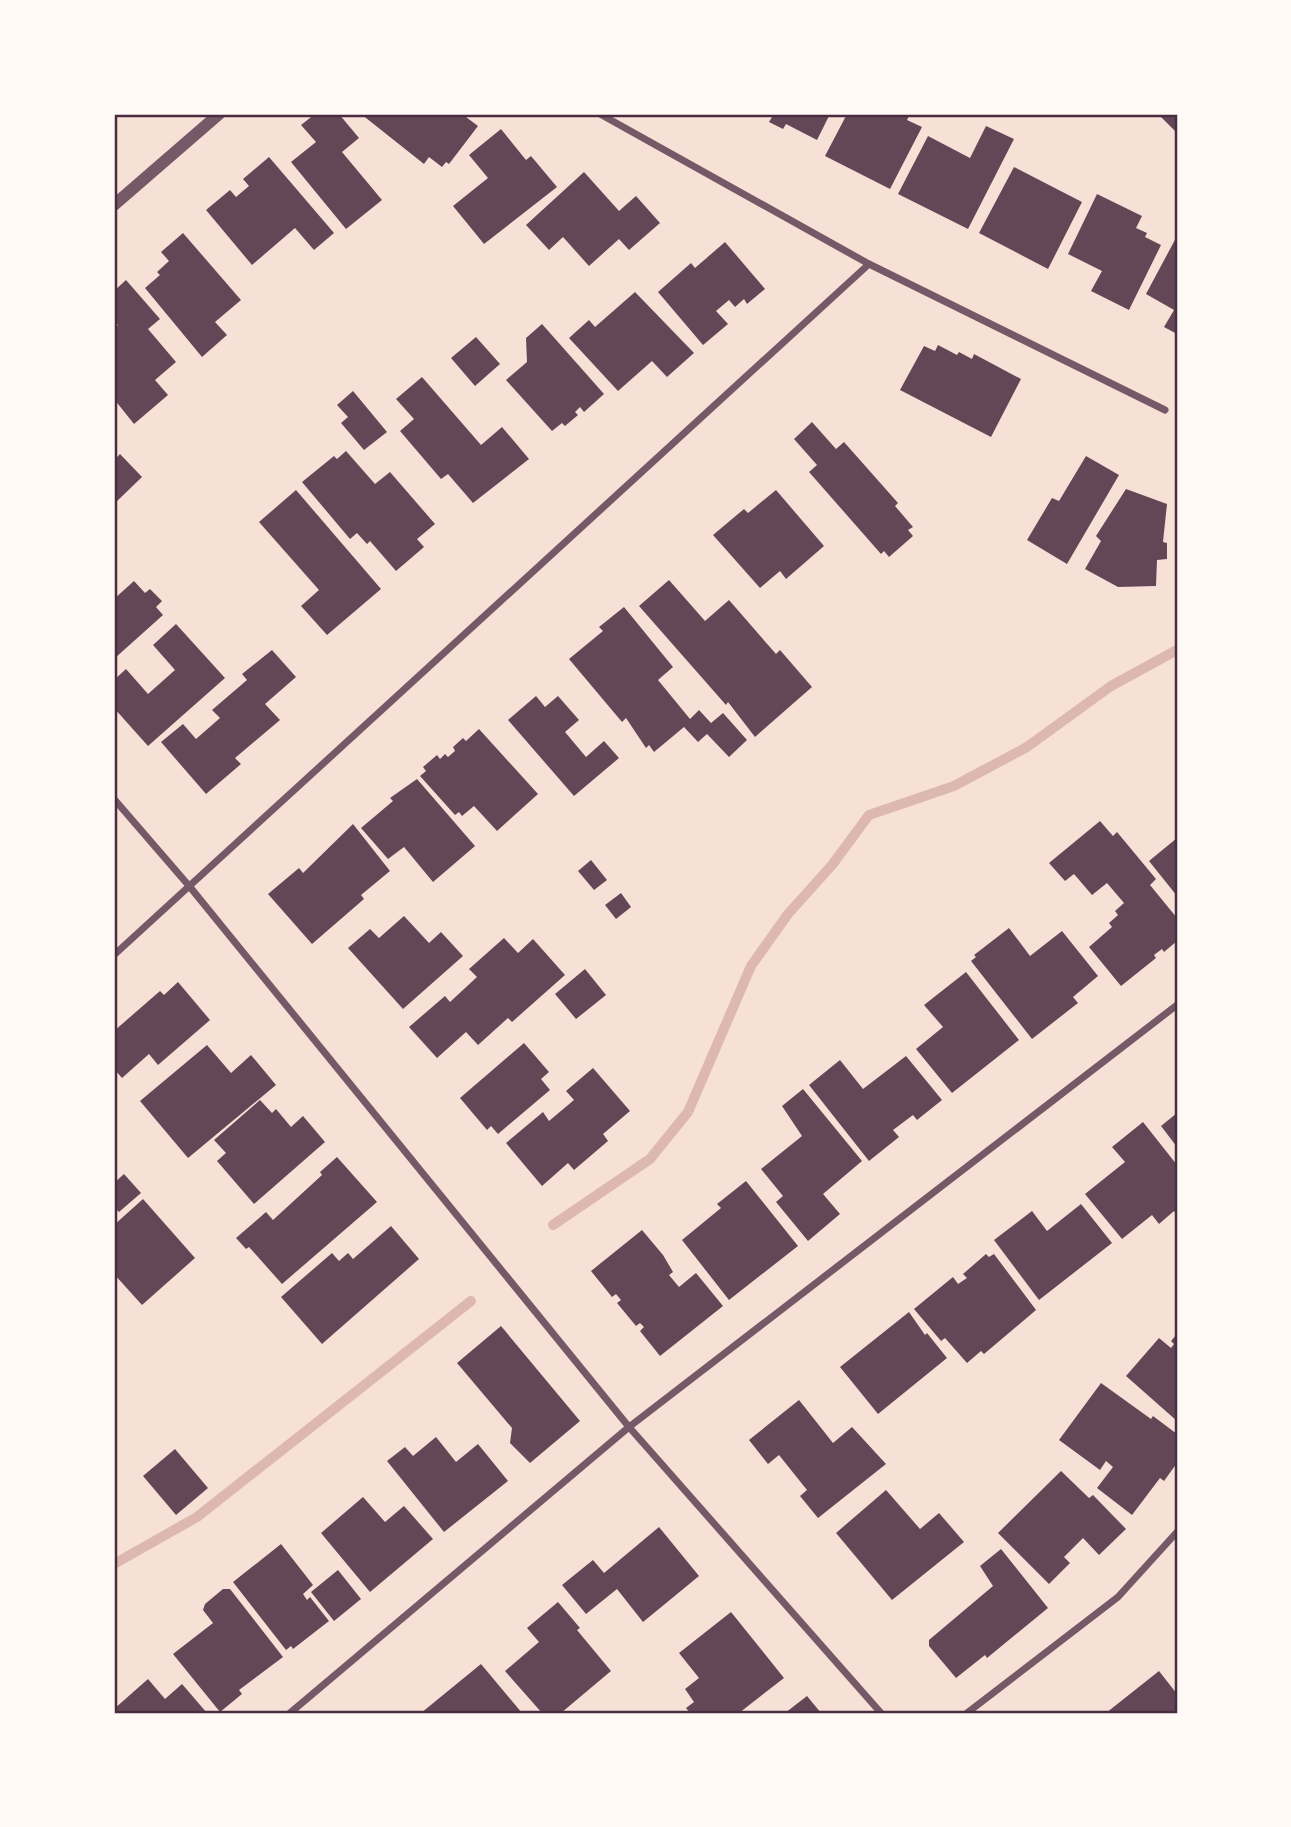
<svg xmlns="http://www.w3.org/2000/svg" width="1291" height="1827" font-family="Signika,sans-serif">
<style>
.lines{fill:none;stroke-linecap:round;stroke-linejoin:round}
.stream{stroke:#dcb8b0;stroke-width:10}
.building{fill:#644757}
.minor{stroke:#755966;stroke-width:7}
.tertiary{stroke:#755966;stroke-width:12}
.neatline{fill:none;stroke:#4a2c40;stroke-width:2.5}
</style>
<rect width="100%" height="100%" fill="#f7e1d7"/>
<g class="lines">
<!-- stream -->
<path class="stream" d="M553,1225L650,1159L688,1112L751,966L788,914L832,865L869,815L954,786L1027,747L1111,686L1177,650
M114,1564L197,1517L471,1301"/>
</g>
<!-- building -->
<path class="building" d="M315,114H339L359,138L342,152L382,200L346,229L291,162L316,142L301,125Z
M361,114H462L478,126L449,164L446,162L442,167L429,157L424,164Z
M766,114H830L817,140L786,124L783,129L769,122L772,117Z
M847,114H910L907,120L922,127L890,189L825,156Z
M1158,114H1177V130L1176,132Z
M986,126L1014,139L968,229L898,194L928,136L970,158Z
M501,129L526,160L531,156L557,187L484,244L453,206L488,178L469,155Z
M269,157L334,233L314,250L295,228L252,265L206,210L230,190L236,197L249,186L243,179Z
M1014,167L1082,202L1048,269L979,233Z
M584,172L619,211L636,196L660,223L629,250L619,239L589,266L563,237L549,250L526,225Z
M1097,194L1142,216L1136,228L1147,233L1145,237L1161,245L1129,310L1091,291L1102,271L1068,254Z
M183,233L241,300L215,322L227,335L202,357L145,288L160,275L157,272L169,261L161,252Z
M1177,236V334L1164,327L1174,310L1146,294Z
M725,242L765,289L747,304L744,299L735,307L729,300L716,311L728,324L703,345L658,292L691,263L695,268Z
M126,280L160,319L148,329L176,362L155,380L168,395L134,424L114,399V329L118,325L114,321V291Z
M635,292L694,353L667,377L652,361L618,391L569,338L589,320L595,327Z
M542,324L604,394L584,412L580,407L575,412L578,415L565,426L562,423L552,431L506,380L527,362L526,338Z
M476,337L500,364L475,386L451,358Z
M938,345L957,355L959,352L972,359L974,354L1021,379L991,437L900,390L924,346L935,351Z
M422,377L481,445L502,427L529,459L473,503L448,474L441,479L400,431L414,419L396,399Z
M353,391L387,432L364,450L341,423L348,417L337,405Z
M812,422L836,449L844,442L898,503L895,506L913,527L908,530L913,536L889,557L884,551L881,554L809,472L817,465L794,439Z
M346,451L375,484L390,472L435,524L417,539L424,547L396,571L370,541L367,544L357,533L350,539L302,482L334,456L337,459Z
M120,454L142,477L114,504V460Z
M1086,456L1119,475L1067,564L1027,540L1052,498L1059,501Z
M1126,489L1167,504L1163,542L1167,543V559L1157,560L1156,586L1118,587L1085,569L1101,541L1096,536Z
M296,490L381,589L327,635L301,606L319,590L259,522Z
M776,490L824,546L786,579L780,571L760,588L713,535L744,509L748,513Z
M669,580L705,621L729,600L776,654L780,650L812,687L755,737L728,702L726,705L639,606Z
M134,581L145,593L150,589L162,601L156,607L163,615L115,658L117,661L114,664V599Z
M624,607L673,667L658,680L690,719L699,710L711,723L723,713L747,740L729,757L707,734L698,742L684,727L654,752L649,745L646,748L626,718L622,722L569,659L603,631L599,627Z
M176,624L225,678L148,746L114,708V680L126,669L148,694L175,670L153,645Z
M272,650L296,677L265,704L280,720L235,758L241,764L206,794L161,742L183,724L196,739L220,718L212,710L247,680L242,674Z
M536,696L545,707L558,696L579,720L565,732L586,757L604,741L619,758L574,796L508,720Z
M479,729L538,794L497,831L474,806L462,816L459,812L455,815L420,776L426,771L423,767L437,755L440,759L445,754L448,757L455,751L453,747L463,738L466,741Z
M417,779L475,846L433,882L404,847L388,859L361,828L393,801L390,798Z
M1100,821L1113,836L1117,832L1156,879L1150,885L1177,918V941L1164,952L1162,949L1154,955L1156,958L1121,986L1089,947L1112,927L1109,923L1118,915L1115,911L1124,903L1107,883L1092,895L1074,874L1065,881L1049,863Z
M353,824L390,871L361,895L364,899L312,944L268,894L299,868L303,873Z
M1177,838V896L1149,861Z
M591,860L607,880L594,890L578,871Z
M621,893L631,907L616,919L605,905Z
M404,916L429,943L441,932L463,956L403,1009L348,948L370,929L379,938Z
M1009,928L1030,956L1062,931L1098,976L1073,997L1078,1003L1032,1039L971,961L976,957L974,955Z
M504,938L518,953L533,939L565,975L512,1022L508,1018L478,1045L466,1032L437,1058L409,1027L445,996L450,1002L477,977L469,969Z
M585,969L606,995L576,1019L555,994Z
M966,972L1019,1040L952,1093L916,1049L943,1027L924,1005Z
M178,982L210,1020L158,1065L149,1054L122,1078L114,1069V1031L160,991L164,995Z
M524,1043L549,1072L541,1079L550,1090L498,1134L491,1126L487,1130L460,1098Z
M207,1045L231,1073L251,1055L276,1085L188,1158L140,1101Z
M906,1056L942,1100L917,1120L913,1115L893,1130L899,1137L869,1161L809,1085L840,1060L863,1089Z
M593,1068L630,1111L603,1134L608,1141L574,1170L568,1163L542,1186L506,1143L543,1112L549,1121L574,1100L566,1091Z
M803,1089L862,1161L823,1194L840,1214L808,1241L776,1202L783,1196L761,1169L802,1136L782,1106Z
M260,1100L272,1113L276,1109L291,1127L303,1116L325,1142L254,1204L217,1161L226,1153L214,1140Z
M1177,1113V1147L1161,1126Z
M1143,1122L1177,1165V1215L1174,1211L1159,1224L1152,1215L1122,1239L1085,1194L1125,1162L1112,1147Z
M337,1157L377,1202L282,1284L249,1247L246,1249L236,1238L266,1212L273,1220L322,1175L320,1172Z
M124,1174L141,1193L119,1212L114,1207V1183Z
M746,1181L798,1246L729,1300L682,1240L721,1208L717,1204Z
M143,1199L195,1258L142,1305L114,1274V1225Z
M1081,1204L1112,1243L1039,1300L994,1240L1032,1211L1047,1231Z
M391,1226L419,1259L322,1344L281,1297L332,1253L339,1261L348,1253L353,1259Z
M642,1230L663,1255L673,1272L669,1275L679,1287L696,1273L723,1306L660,1356L640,1331L644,1327L640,1323L636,1326L617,1303L621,1300L616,1294L612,1297L591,1271Z
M986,1254L989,1257L994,1254L1036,1310L984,1354L981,1351L967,1363L945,1338L941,1341L914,1309L953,1277L958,1284L967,1278L963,1274Z
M909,1312L925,1335L927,1333L947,1358L878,1414L840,1367Z
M501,1326L580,1421L530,1463L510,1443L512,1428L457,1363Z
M1177,1334V1421L1126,1376L1159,1338L1171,1348L1174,1344L1171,1341Z
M1101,1383L1151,1419L1153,1416L1177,1434V1463L1164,1481L1160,1478L1132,1515L1097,1488L1113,1467L1106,1461L1100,1470L1059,1440Z
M799,1400L833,1443L852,1427L886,1464L818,1518L800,1496L807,1490L779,1455L768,1464L749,1440Z
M436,1437L456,1462L478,1444L508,1481L444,1532L387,1461L405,1447L413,1456Z
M175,1449L208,1488L176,1515L143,1476Z
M1061,1471L1089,1498L1093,1495L1126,1529L1099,1555L1083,1538L1064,1557L1070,1563L1049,1584L998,1533Z
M886,1490L920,1529L939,1513L964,1542L892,1600L836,1533Z
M363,1497L385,1522L404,1506L433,1539L370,1592L321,1533Z
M659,1527L699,1576L643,1622L617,1589L586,1614L562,1585L593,1560L604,1573Z
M281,1544L313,1585L303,1594L307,1600L310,1597L329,1621L293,1649L291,1646L286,1650L233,1582Z
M1001,1549L1048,1608L987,1658L985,1655L956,1678L929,1646V1640L993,1586L980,1566Z
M338,1570L361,1599L334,1621L311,1592Z
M223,1589H230L283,1657L239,1690L242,1694L220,1712L173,1654L213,1623L203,1610L205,1604Z
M558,1602L580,1628L577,1630L611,1671L561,1713H542L505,1671L539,1642L527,1628Z
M731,1612L784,1678L739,1713H690L686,1708L694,1702L685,1689L699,1678L679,1653Z
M481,1664L522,1713H421Z
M1159,1671L1177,1694V1713H1106Z
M148,1679L165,1699L182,1684L207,1713H114V1709Z
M807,1696L821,1713H785Z"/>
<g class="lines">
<!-- minor -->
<path class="minor" d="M600,114L869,264L1165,410
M114,799L190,887L629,1427L881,1713
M114,955L869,264
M290,1713L629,1427L1177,1005
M967,1713L1118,1597L1177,1532"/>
<!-- tertiary -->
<path class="tertiary" d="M114,205L219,114"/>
</g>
<!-- border -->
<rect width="1291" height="1827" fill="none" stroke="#fffaf5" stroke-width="231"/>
<rect x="116" y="116" width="1060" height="1596" class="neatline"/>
</svg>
